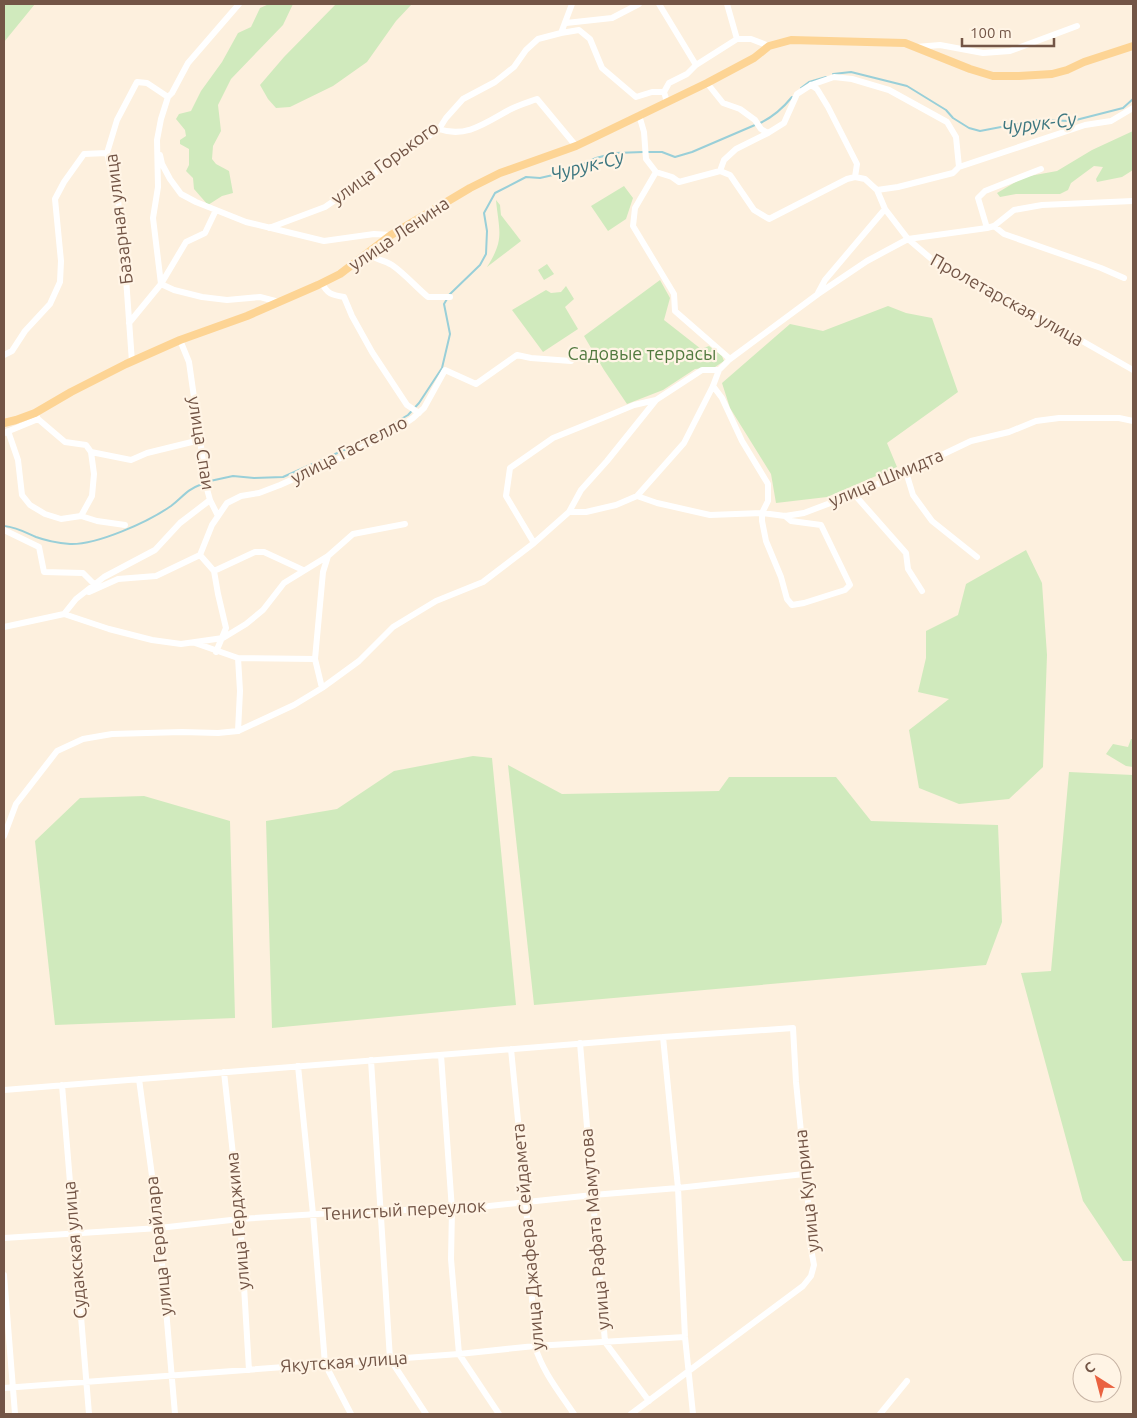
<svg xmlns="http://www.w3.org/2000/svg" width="1137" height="1418" font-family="Ubuntu,sans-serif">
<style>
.green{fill:#d0eabd}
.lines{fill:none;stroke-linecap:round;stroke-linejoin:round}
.stream{stroke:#99cfd8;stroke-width:2}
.minor{stroke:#fff;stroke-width:6}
.major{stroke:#fdd494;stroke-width:8}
.labels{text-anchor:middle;stroke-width:4.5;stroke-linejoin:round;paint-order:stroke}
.street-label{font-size:18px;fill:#735546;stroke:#fff4e5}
.park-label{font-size:18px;fill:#51793e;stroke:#fff4e5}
.water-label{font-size:19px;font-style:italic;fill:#3d7780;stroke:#fff4e5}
</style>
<rect width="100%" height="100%" fill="#fdf0de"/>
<!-- green -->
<path class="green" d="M4,4H35L4,42Z
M269,4H293L283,25L231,79L218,105L221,131L213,146L212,159L216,164L229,171L233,193L222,196L208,205L194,189L193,178L186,171L189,165V149L180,144V140L186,136L185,130L176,119L179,114L191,111L201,91L222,62L238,33L251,27L260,8Z
M336,4H412L396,21L367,62L333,86L290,107L276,108L268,99L260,85L284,57Z
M1133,131V170L1122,177L1097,182L1096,179L1103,167L1094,166L1071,183L1068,190L1060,194H1016L1000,197L997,193L1024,177L1057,171L1092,150Z
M624,186L633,198L626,219L608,231L591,206Z
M496,200L500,205L501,215L521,241L487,267C505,239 499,231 496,200Z
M547,264L554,274L544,280L538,270Z
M660,280L670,298L664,320L701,349L709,346L722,356L724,361L715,367L695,369L663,390L627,404L604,370L584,336Z
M566,286L574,299L565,307L578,329L543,352L512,310L546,290L551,293L561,292Z
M888,306L906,313L932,318L958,392L887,443L897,467L827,497L776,503L771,474L730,408L722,383L790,324L823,331Z
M1026,550L1042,583L1047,655L1043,767L1009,799L959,804L919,788L909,730L949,699L918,692L926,658V631L958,615L966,584Z
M1131,739H1133V767L1126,766L1106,754L1113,744L1128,747Z
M473,756L492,758L516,1005L272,1028L266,821L337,809L394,771Z
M508,765L562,794L719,791L729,777H836L871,821L998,825L1002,922L986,965L534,1005Z
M1069,772L1133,775V1261H1123L1083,1201L1021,973L1051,971Z
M144,796L230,821L235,1018L55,1025L35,841L80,798Z"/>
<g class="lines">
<!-- stream -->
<path class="stream" d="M833,74L851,72L907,86L946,110L953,118L969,128L980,131L1038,120L1072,121L1123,108L1133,99
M801,88L809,82L826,77
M760,123C773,117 783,108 792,97
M647,152H662L675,157L692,152L755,125
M449,295L480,265L486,254L487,231L484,213L495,193L526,177L540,178L553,175L577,167L596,158L615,153L643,152
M210,481L233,476L254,478L283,477L360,443L408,415L419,403L442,368L450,334L444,304L447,299
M4,526C16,527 25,532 36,537C47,541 58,543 70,544C97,545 148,522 171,506C183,497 186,490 202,484"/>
<!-- minor -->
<path class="minor" d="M239,4L188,63L172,93L168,97L161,119L157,140L158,187L153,218L161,284L174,290L202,297L227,300L260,297L279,302
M659,4L696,65
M727,4L737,39H751L769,46
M566,23L612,18L639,4
M561,33L579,30L590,39L602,68L636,97L652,92H664
M916,47L940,45L983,53L1010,51L1077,26
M707,83L723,103L740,109L755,120L761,129L768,133
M811,85L817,89L828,107L857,164L855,177
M667,102L664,92L669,83L687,74L696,65L737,39
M639,115L644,132L646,159L656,172
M439,129C467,139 488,121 511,109C519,105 529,102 537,99L576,146
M160,155L162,164L170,179L181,194L196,202L246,222L324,241L374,234L391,235
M720,171L724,160L736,149L768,133L784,123L797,94L811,85L834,77L852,79L889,90L947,122L956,137L959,167
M656,172L672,177L679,182L720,171L730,175L754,210L769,219L847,179L855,177L865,179L877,190L885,209L908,239L935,262L991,289L1133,370
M656,172L635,208L633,226L674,294L675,311L730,359
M877,190L898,187L953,173L959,167L1085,125L1111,121L1133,108
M994,226L1004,234L1101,268L1124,278
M269,228L325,207L439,129L446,118L463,99L495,82L514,67L526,50L538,39L561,33L572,4
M987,228L978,198L985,191L1041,169
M366,254C375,259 384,260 392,265C405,274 416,287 428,297H450
M322,283C327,294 332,295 344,297L352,316L372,352L407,405L419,413
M818,293L825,280L885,209
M129,323L161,284L186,242L205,233L216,210
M180,340L189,362L207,489L210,500L218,516
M4,355L12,351L25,331L50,304L60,282L61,261L55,199L64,182L84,154L107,153
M132,362L124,250L118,200L107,153L117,120L137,82L147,83L168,97
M713,386L722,398L742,441L768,484V501L762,513V521L766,541L781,577L787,599L792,605L804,603L845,590L850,585L821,525L791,521L785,516
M35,413L38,419L65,442L86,445L91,452L131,460L147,453L200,440
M8,431L18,460L22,495L30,505L45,514L61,519L81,516L97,521L125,525
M4,433L38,419
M906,472L913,495L932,521L977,557
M854,494L906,553L908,569L922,591
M637,496L657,503L710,515L762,513L785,516L804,513L854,494L906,472L971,441L1009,432L1036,421L1059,418H1119L1133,421
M569,512H586L616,505L637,496L684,443L713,386L719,370
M81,516L92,496L94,474L91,452
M4,530L39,547L44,572L83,573L94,584
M534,543L506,496L510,468L553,438L610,415L634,405L656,400
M200,555L212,525L227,503L241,496L259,493L280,485L356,451L400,427L413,418L424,408L445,370L476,384L517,355L531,358L571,361
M200,555L214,571L218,594L226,628L216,652
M214,571L255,552H264L303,570
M89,592L118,579L156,576L200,555
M64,614L109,629L152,640L181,644L223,638L246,624L263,610L284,583L328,556L353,534L405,524
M4,627L64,614L76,599L104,577L155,550L180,523L210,500
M195,643L238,658L315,659
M238,658L240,691L238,731
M322,688L315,659L323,572L328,556
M4,836L16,804L57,751L83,739L112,734L182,732L218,733L238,731L294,705L322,688L359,661L393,627L436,601L483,582L534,543L569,512L581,490L607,461L656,400L702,370H719L730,359L818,294L867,261L908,239L987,228L994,226L1014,210L1042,205L1133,201
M663,1037L678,1188L685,1337L693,1414
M580,1043L605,1342L649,1401
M511,1049L526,1202L535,1346C542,1371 560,1393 574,1414
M441,1055L452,1210L451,1259L459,1354L499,1414
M371,1060L390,1359L426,1414
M298,1066L313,1214L325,1364L351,1414
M224,1072L240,1219L249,1370
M139,1079L159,1228L175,1414
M62,1085L89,1414
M4,1090L663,1037L793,1028L796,1082L808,1202L809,1238L814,1265L811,1276L803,1286L631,1414
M4,1238L159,1228L240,1219L382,1210H452L593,1195L678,1188L804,1174
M4,1275L15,1414
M4,1388L459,1354L535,1346L685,1337
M880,1414L907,1381"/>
<!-- major -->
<path class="major" d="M4,423L16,420L35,413L71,392L126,364L180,340L247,316L318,285L340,274L391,235L470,188L500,173L576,146L597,136L707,83L754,58L769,46L791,40L905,43L970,69L993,76H1019L1052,74L1067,70L1084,62L1133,46"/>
</g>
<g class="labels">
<!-- street labels -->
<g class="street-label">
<text transform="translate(385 163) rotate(-36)" y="6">улица Горького</text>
<text transform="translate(119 219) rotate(-97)" y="6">Базарная улица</text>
<text transform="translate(399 234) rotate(-34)" y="6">улица Ленина</text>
<text transform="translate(1007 300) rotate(29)" y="6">Пролетарская улица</text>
<text transform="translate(201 443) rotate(81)" y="6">улица Спаи</text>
<text transform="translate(349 450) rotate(-27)" y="6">улица Гастелло</text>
<text transform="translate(886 478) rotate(-23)" y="6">улица Шмидта</text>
<text transform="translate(807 1191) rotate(-96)" y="6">улица Куприна</text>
<text transform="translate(404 1210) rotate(-3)" y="6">Тенистый переулок</text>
<text transform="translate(238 1221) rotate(-95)" y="6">улица Герджима</text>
<text transform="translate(595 1229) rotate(-95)" y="6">улица Рафата Мамутова</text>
<text transform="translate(528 1237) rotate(-95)" y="6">улица Джафера Сейдамета</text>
<text transform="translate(159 1246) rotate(-96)" y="6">улица Герайлара</text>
<text transform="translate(75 1250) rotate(-95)" y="6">Судакская улица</text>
<text transform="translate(344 1362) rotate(-4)" y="6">Якутская улица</text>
</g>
<!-- park labels -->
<g class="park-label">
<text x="642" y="360">Садовые террасы</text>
</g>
<!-- water labels -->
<g class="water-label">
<text transform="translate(1039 123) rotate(-7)" y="7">Чурук-Су</text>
<text transform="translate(587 165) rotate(-14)" y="7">Чурук-Су</text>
</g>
</g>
<!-- border -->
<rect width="1137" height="1418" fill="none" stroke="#735546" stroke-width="10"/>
<!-- north arrow -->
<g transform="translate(1097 1378) rotate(324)"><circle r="24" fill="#fff4e5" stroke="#c7b4a5"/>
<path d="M0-4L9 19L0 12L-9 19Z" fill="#ea6240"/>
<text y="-8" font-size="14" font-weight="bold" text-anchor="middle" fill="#735546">С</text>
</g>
<!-- scale -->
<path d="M962 38v8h92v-8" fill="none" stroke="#735546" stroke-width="2.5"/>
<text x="970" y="38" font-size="15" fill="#735546" stroke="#fff4e5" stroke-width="4" paint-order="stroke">100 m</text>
</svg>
